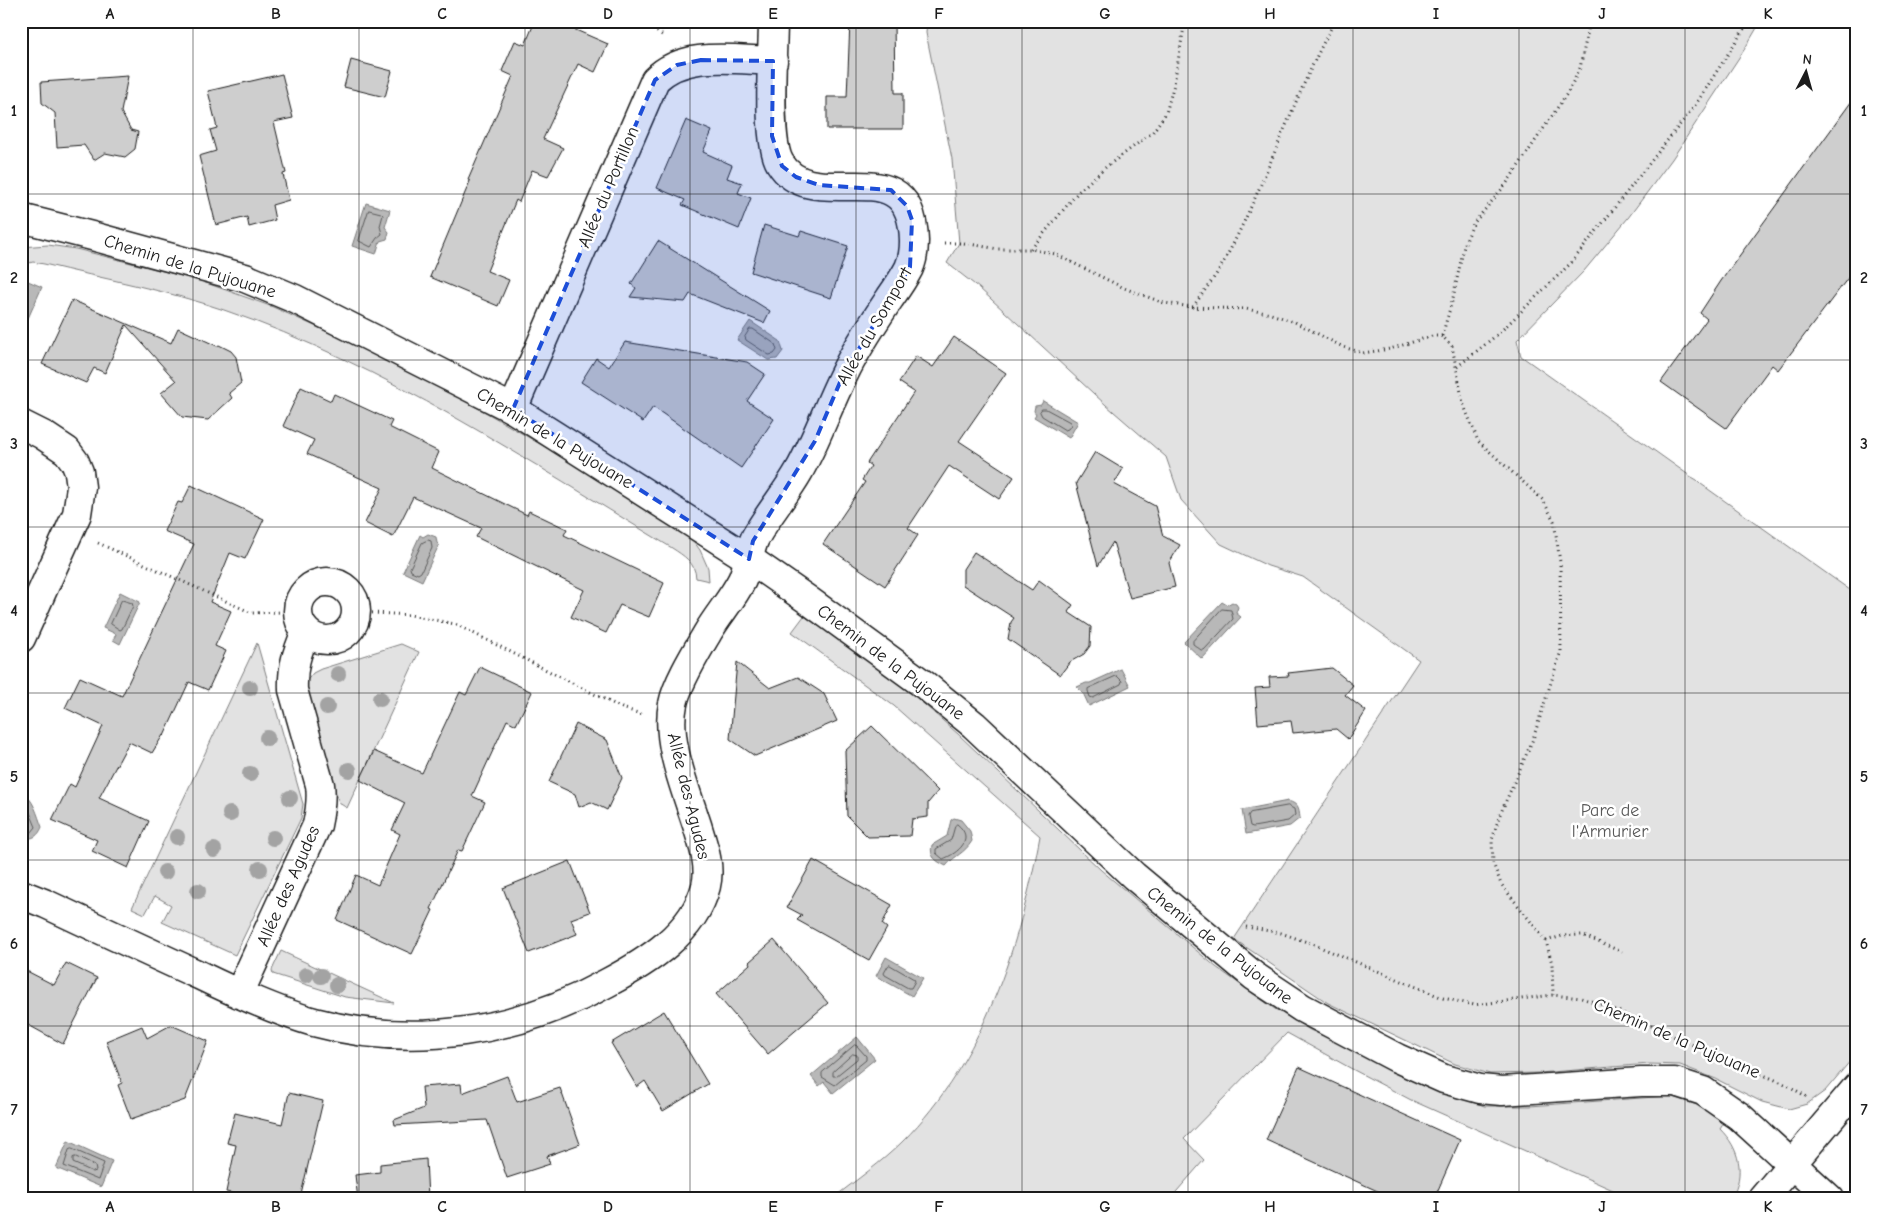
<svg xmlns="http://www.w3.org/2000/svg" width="1878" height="1220" font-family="'Comic Neue',sans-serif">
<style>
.green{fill:#e2e2e2;stroke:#7f7f7f}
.water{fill:#b8b8b8;stroke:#7a7a7a}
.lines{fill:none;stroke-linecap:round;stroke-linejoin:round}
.shore{stroke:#5a5a5a;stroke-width:1}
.building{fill:#cecece;stroke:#1c1c1c}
.street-casing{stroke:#1c1c1c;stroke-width:31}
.secondary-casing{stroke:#1c1c1c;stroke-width:31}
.path{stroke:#1c1c1c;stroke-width:3;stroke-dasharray:1 4;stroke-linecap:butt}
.street{stroke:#fff;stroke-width:28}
.secondary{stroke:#fff;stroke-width:28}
.tree{fill:#a3a3a3}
.marked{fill:#1d4ed8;fill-opacity:0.2;stroke:#1d4ed8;stroke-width:4;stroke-dasharray:10 6;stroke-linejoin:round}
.grid{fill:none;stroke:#1c1c1c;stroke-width:1;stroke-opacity:0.55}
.labels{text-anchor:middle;stroke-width:5;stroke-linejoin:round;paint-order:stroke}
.street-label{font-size:18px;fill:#1c1c1c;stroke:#fff}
.park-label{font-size:18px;fill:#575757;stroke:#fff}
.neatline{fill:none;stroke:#1c1c1c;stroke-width:2}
.grid-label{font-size:16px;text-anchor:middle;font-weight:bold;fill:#1c1c1c}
</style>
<rect width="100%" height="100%" fill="#fff"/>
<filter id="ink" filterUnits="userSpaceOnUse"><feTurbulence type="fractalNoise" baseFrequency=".02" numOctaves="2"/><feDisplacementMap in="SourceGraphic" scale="10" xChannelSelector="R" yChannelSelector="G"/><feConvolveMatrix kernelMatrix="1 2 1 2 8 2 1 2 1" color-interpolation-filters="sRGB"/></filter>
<g filter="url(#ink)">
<!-- green -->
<path class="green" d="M927,21H1761L1744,50L1672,159L1628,218L1584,271L1517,340L1521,356L1690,476L1697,480L1701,484L1857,595V1053L1825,1091L1807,1104L1789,1109L1762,1102L1716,1079L1680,1065L1649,1064L1539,1073L1490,1074L1455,1064L1328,1003L1234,939L1419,660L1303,577L1268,566L1221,544L1181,500L1166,457L1106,405L979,288L947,263L959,243L952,159L926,33Z
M48,245L76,249L198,280L273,307L374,353L487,413L612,486L678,529L694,542L700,550L708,568L709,581L696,578C695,562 684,556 672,548C528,461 385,365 224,310C166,290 104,279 44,264L33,262L21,265V247Z
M804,616L859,651L892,676L958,734L1101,870L1216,967L1275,1009L1310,1030L1484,1106H1530L1669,1096L1700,1106L1724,1123L1720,1129C1740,1149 1745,1173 1732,1198L1633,1199L1411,1100L1352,1069L1287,1033L1184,1139L1204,1160L1170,1199H832C856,1180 881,1163 903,1141C983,1061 1020,945 1040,836L894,706L792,632Z
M257,643L303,804L301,818L235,955L162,922L171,905L155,896L145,914L132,908Z
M401,644L419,652L347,808L339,803L316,730L305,683L313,673L321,669Z
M281,951L394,1003L345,997L273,974L272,970Z"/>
<!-- water -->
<path class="water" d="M366,203L390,210L385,227L389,232L387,239L380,241L376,254L352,246Z
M21,278L42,287L21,334Z
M750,321L780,341L783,351L777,359L768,360L737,340Z
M1043,401L1078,422L1069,438L1034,417L1036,414L1034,411L1035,406L1041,405Z
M428,534L436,537L437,543L439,545L422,581L403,572L420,535L423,537Z
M120,592L140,602L120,644L113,640L116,634L103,628Z
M1222,602L1227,605L1232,602L1236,604L1238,607L1236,613L1241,617L1202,659L1184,642Z
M1121,669L1130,686L1089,706L1083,693L1077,687L1086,683H1090Z
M21,792C34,798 37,815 42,827C38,837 31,841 21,836Z
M1288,801C1298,804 1299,808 1300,818L1290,826L1246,834L1242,810Z
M954,818L961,820L970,831L972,841C964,854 955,855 946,866C936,861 929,857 932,845L947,836L951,820Z
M886,957L923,978L912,996L876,976Z
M857,1037L875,1059L833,1093L824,1082L819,1086L811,1076Z
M68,1141L112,1161L101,1187L56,1168Z"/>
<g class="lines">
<!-- shore -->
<path class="shore" d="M369,210L381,213L383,215L380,226L382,234L377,238L371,247L359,241Z
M750,329H753L775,344L777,350L774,354L769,355L746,340L745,337Z
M1042,409H1046L1070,422L1071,425L1068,429L1065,430L1042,416L1040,412Z
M428,540L431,541L432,548L421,572L418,574L411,571L410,568L422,543Z
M122,600L132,603L133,606L122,629L120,630L111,624Z
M1222,609L1231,610L1233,619L1204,650H1201L1193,644V641Z
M1117,676L1122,681L1121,684L1093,698L1090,697L1088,691V689Z
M21,797L26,803L36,827L31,833L21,832
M1288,806L1294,809L1295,815L1288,821L1253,827L1250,826L1248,816L1250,813Z
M957,824C976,839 958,853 943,859L936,853V849L951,840L955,826Z
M890,965L914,979L915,981L911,988H908L885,975L884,973L888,966Z
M855,1045L857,1046L866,1056V1060L835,1085L822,1077V1073Z
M853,1054L857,1055V1059L836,1076H833V1072Z
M72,1149L104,1163L98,1180L64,1166L69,1150Z
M76,1157L95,1166L96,1171L93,1172L73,1163V1158Z"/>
</g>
<!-- building -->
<path class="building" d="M535,21H555L608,44L595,72L578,64L543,139L563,148L548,176L532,170L519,202L516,200L487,271L509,280L498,306L430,277L470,181L468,180L513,76L502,71L515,41L525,45Z
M850,21H894L895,93H903V129H827V97H847Z
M351,60L392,71L385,97L344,87Z
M282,74L293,118L274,122L286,173L283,174L289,200L272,205L275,220L249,227L247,217L216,225L199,156L216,151L210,130L217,128L208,91Z
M128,76L121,112L131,130L138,132L135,149L125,157L105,153L94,160L84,145L57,147L55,113L42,103L41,82Z
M1857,94V266L1778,370L1772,365L1726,428L1661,382L1707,319L1700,313L1721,281Z
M686,120L712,131L703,152L732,165L727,178L742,183L738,193L751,198L739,229L682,205L685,200L657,188Z
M764,225L799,236L801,231L848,246L831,298L751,272Z
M658,241L770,311L764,323L690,294L685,302L630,297L636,288L631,284Z
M72,300L171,343L178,328L217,346L219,345L231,351L236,357L241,383L229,393L232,398L208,420L182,417L161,393L176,381L126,325L105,373L94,368L86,383L42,364Z
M954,337L1006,373L959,441L1014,477L999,499L949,466L908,528L918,535L885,586L823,544L865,482L862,480L871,466L867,463L914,392L899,382L916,356L933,367Z
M625,342L747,362L765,374L747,401L774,419L741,468L653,407L643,422L581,382L596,358L609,367Z
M301,387L331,401L334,394L392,421L389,427L439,452L432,468L527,515L529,511L567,529L564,535L664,583L649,617L620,605L606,633L571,617L584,590L476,537L481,528L413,497L393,537L365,523L382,488L307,454L314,440L283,426Z
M1095,452L1123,469L1114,484L1155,506L1163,536L1180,545L1169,563L1175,587L1130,598L1113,542L1098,566L1076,483Z
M191,485L264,519L245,559L230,553L210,602L231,611L215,646L226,651L208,690L189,682L164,736L163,735L152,753L129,742L99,798L149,821L128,868L92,851L97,840L52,820L70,784L75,787L103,726L65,708L80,677L122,696L194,544L164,531L178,502L182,503Z
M974,552L1032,590L1039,580L1073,605L1068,612L1091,627L1090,646L1084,654L1070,662L1060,675L1008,639L1011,622L1014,618L963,585V569Z
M737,662L770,688L798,677L824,694L837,721L755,756L730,739Z
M480,667L532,692L516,725L507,720L472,796L485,802L462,851L458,850L431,909L433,910L412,954L337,920L356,875L378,885L400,834L392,830L405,803L360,780L374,751L422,773L460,692L466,695Z
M1332,668L1353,685L1345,695L1366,711L1348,739L1336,729L1293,733L1291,721L1258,724L1255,688L1270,687L1269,677L1289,676L1288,673Z
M576,724L607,740L622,778L607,810L591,802L579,807L575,794L549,782Z
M872,726L938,791L928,803V817L912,819L910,836L868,837L847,816L845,751Z
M813,860L892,905L882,924L887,928L869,960L797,920L802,915L787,907Z
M570,861L590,912L571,919L577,934L529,953L503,888Z
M774,940L828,1003L768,1054L716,994L750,964L749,962Z
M66,963L97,978L63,1044L21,1021V968L54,985Z
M664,1011L708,1084L663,1111L645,1081L637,1087L611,1043Z
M171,1025L208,1041L185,1100L131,1119L118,1085L122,1083L106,1041L142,1026L147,1038Z
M1299,1067L1460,1140L1434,1199H1395L1266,1140Z
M507,1076L517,1102L560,1088L580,1144L547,1156L550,1164L507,1178L487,1120L395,1125L394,1120L424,1108L422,1087L461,1084L462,1093Z
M289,1093L323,1101L300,1199H258L226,1192L236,1145L227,1143L235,1113L282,1124Z
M426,1159L428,1199H358L355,1175L380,1172V1164Z"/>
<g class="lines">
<defs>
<path id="street" d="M513,409L655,80C684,50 734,60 773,61
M21,424L43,435L67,451L75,462L79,472L81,487L77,514L21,638
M298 611a29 29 0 1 1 58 0a29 29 0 1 1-58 0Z
M21,894L46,904C97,928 148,952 199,975C236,993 275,1011 314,1022C414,1049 518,1032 607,983C647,962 694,933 706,886C711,865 703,845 697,825C686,790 665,741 673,704C677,683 697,651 708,632C718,615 733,598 742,580C748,567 749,551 755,538C768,514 786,494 799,471C817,439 828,406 844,374C857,347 874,322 890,298C897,288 904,278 909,268C913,259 914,250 914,241C912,142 814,219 780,163C766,140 773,51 773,21
M239,994L317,825C320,811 322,799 320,785L293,690C292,666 297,653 306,631"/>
<path id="secondary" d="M21,218L92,236L245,278L295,299L513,409L749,559L808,600L926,686L974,725L1134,876L1254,976L1302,1008L1397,1058L1444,1079L1480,1089L1502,1091L1641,1082H1675L1703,1091L1739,1116L1830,1199
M1762,1199L1857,1087"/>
</defs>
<!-- street casing -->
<use href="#street" class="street-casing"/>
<!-- secondary casing -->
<use href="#secondary" class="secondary-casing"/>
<!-- path -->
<path class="path" d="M640,21L665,37
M944,243H964L998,249H1031L1055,254L1124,288L1164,303L1193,307L1246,309L1271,314L1295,322L1343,347L1363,353L1390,349L1432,336H1442L1452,346L1463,403L1478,441L1543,500L1554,521L1560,562L1561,651L1533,739L1499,817L1492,840L1493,863L1501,884L1546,941L1552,964L1553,995
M1031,249L1079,191L1106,167L1152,133L1166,113L1174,84L1185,21
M1193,307C1203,292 1215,278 1223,263C1266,185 1292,99 1335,21
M1442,336L1453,298L1464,246L1473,224L1507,183L1568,92L1580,68L1590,21
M1457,367L1498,334L1572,262L1696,104L1749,21
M98,543L252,613L282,612
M357,612L410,615L455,624L622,708L641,714
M1246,927L1281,933L1310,943L1443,998L1474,1005L1553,995L1581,998L1607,1006L1691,1044L1787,1085L1809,1098
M1546,941L1562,936L1582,935L1622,952"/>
<!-- street -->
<use href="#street" class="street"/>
<!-- secondary -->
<use href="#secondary" class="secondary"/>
</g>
<!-- trees -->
<g class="tree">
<circle cx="338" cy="674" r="8"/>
<circle cx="250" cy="688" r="8"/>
<circle cx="380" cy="699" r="8"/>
<circle cx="327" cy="707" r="8"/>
<circle cx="267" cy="738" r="8"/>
<circle cx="349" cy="770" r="8"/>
<circle cx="250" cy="774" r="8"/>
<circle cx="290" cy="798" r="8"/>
<circle cx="230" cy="814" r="8"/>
<circle cx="177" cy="837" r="8"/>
<circle cx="273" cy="838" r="8"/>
<circle cx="214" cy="850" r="8"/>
<circle cx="260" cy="869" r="8"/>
<circle cx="165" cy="872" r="8"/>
<circle cx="198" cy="891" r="8"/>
<circle cx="306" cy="975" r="8"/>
<circle cx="321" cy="976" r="8"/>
<circle cx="337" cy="985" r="8"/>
</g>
</g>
<!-- marked area -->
<path class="marked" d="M701,60L773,61L772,136L782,166L796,177L819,185L891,190L907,206L912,220L910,267L844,373L815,441L753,541L749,559L513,409L655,80L677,65Z"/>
<!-- grid -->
<path class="grid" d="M193,21V1199M359,21V1199M525,21V1199M690,21V1199M856,21V1199M1022,21V1199M1188,21V1199M1353,21V1199M1519,21V1199M1685,21V1199M21,194H1857M21,360H1857M21,527H1857M21,693H1857M21,860H1857M21,1026H1857"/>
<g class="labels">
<!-- street labels -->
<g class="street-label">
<text transform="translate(608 187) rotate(-67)" y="6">Allée du Portillon</text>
<text transform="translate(190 266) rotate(17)" y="6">Chemin de la Pujouane</text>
<text transform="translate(874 326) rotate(-60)" y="6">Allée du Somport</text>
<text transform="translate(555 438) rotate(31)" y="6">Chemin de la Pujouane</text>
<text transform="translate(891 662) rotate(37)" y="6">Chemin de la Pujouane</text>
<text transform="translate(689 796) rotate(76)" y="6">Allée des Agudes</text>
<text transform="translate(288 886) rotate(-66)" y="6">Allée des Agudes</text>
<text transform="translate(1220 945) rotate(38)" y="6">Chemin de la Pujouane</text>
<text transform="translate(1677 1038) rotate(23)" y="6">Chemin de la Pujouane</text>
</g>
<!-- park labels -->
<g class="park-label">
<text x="1610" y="816">Parc de<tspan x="1610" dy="21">l'Armurier</tspan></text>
</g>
</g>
<!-- margin -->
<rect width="1878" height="1220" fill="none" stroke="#fff" stroke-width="55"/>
<!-- north arrow -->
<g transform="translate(1806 72) rotate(6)" stroke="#ffffff" stroke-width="4" paint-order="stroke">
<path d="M0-4L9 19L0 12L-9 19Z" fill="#1c1c1c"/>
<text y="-8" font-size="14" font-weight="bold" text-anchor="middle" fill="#1c1c1c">N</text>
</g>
<rect x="28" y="28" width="1822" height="1164" class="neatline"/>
<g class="grid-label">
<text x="110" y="19">A</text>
<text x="276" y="19">B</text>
<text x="442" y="19">C</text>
<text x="608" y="19">D</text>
<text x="773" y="19">E</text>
<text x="939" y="19">F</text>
<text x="1105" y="19">G</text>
<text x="1270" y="19">H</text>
<text x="1436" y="19">I</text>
<text x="1602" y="19">J</text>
<text x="1768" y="19">K</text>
<text x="14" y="116">1</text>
<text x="1864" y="116">1</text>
<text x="14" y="283">2</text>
<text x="1864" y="283">2</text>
<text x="14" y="449">3</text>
<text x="1864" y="449">3</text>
<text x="14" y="616">4</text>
<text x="1864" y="616">4</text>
<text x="14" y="782">5</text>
<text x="1864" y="782">5</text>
<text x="14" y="949">6</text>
<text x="1864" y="949">6</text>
<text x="14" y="1115">7</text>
<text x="1864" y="1115">7</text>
<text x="110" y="1212">A</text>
<text x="276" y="1212">B</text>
<text x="442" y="1212">C</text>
<text x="608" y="1212">D</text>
<text x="773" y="1212">E</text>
<text x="939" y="1212">F</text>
<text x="1105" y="1212">G</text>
<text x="1270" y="1212">H</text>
<text x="1436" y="1212">I</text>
<text x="1602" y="1212">J</text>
<text x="1768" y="1212">K</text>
</g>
</svg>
